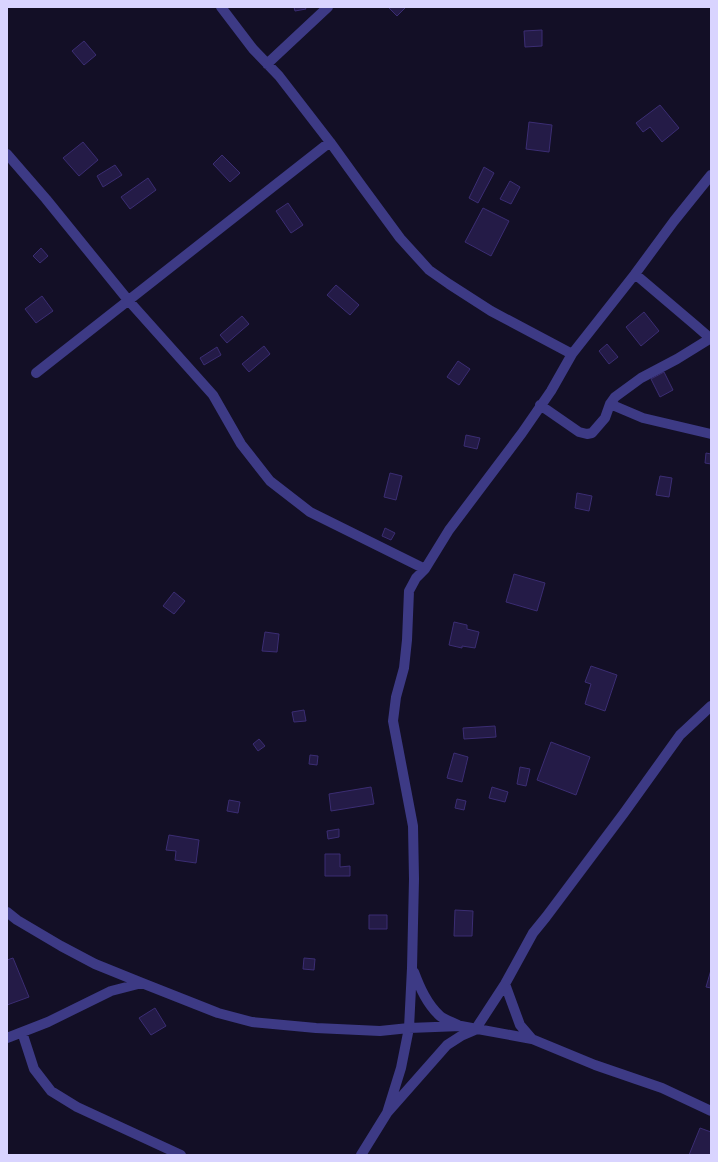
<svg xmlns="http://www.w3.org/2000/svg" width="718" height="1162" font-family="'Space Grotesk',sans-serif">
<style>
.building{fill:#241b47;stroke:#3b2d73}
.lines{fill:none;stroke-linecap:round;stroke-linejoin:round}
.minor{stroke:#3d3a85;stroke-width:10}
</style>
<rect width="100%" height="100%" fill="#130f26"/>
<!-- building -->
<path class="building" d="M294,7H305L306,9L295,11Z
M390,7H406L397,16L389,8Z
M542,30V46L525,47L524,31Z
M84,41L96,55L84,65L72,51Z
M660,105L679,128L662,142L650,127L643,132L636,123Z
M529,122L552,125L549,152L526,149Z
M83,142L98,160L79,176L63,158Z
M222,155L240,173L230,182L213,164Z
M115,165L122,175L103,187L97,176Z
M484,167L494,173L478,203L469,198Z
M148,178L156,190L130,209L121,197Z
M510,181L520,187L511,204L500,199Z
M288,203L303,225L291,233L276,211Z
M483,208L509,221L491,256L465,242Z
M41,248L48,256L40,263L33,256Z
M336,285L359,305L350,315L327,295Z
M42,296L53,311L36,323L25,309Z
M644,312L659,331L641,346L626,327Z
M242,316L249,324L227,343L220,335Z
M607,344L618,357L609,364L599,351Z
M264,346L270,354L249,372L242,364Z
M217,347L221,355L204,365L200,358Z
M458,361L470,369L459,385L447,377Z
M664,372L673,390L660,397L651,379Z
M466,435L480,438L477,449L464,446Z
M706,453L711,454V464L705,463Z
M390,473L402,476L396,500L384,497Z
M660,476L672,478L669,497L656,495Z
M577,493L592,496L589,511L575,508Z
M385,528L395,533L391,540L382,536Z
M514,574L545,583L537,611L506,602Z
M174,592L185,601L174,614L163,606Z
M454,622L467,625V629L479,632L475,648L462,646V648L449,645Z
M265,632L279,634L277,652L262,651Z
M591,666L617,675L605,711L585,704L591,684L585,682Z
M304,710L306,721L294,722L292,712Z
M495,726L496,737L464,739L463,728Z
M259,739L265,746L258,751L253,744Z
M551,742L590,757L576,795L537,780Z
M454,753L468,757L462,782L447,778Z
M310,755L318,756L317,765L309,764Z
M520,767L530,769L526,786L517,784Z
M371,787L374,804L331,811L329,794Z
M492,787L508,792L505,802L489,798Z
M457,799L466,801L464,810L455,808Z
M229,800L240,802L238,813L227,811Z
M339,829V837L328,839L327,831Z
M169,835L199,840L196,863L175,860L176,851L166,850Z
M325,854H340V867L350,866V876H325Z
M455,910L473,911L472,936H454Z
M369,915H387V929H369Z
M13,958L29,997L7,1005V960Z
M304,958L315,959L314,970L303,969Z
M711,970V988L706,987Z
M155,1008L166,1026L151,1035L139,1018Z
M700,1128L711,1132V1155H689Z"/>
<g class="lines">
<!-- minor -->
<path class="minor" d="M221,7L253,49L279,76L330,142L361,185L400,238L429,270L449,284L491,311L572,354
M267,64L328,7
M7,154L46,199L128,300L213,395L241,444L270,481L310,512L425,569
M635,274L695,325L710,338
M36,373L330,142
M610,404L643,418L711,434
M540,405L579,432L587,434L592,433L605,418L610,404L615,397L641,378L677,359L711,338
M7,912L17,920L61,946L95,964L142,983L218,1013L252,1022L316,1028L380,1031L409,1028L461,1026L532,1039L595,1065L662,1088L711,1111
M414,972C420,988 427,1004 440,1016C445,1020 452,1022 458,1025
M505,984L520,1025L532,1039
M22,1032L34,1069L51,1091L77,1107L181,1155
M7,1038L48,1022L111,991L142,983
M387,1113L401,1068L409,1028L412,968L414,879L413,826L393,721L396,697L404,668L407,640L409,591L416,578L425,569L449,530L522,433L551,391L572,354L635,274L674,221L711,175
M361,1155L387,1113L447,1045L461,1036L475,1030L505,984L533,933L546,917L624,813L680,735L711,706"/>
</g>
<!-- border -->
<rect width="718" height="1162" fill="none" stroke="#d9d4ff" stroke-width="16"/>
</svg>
